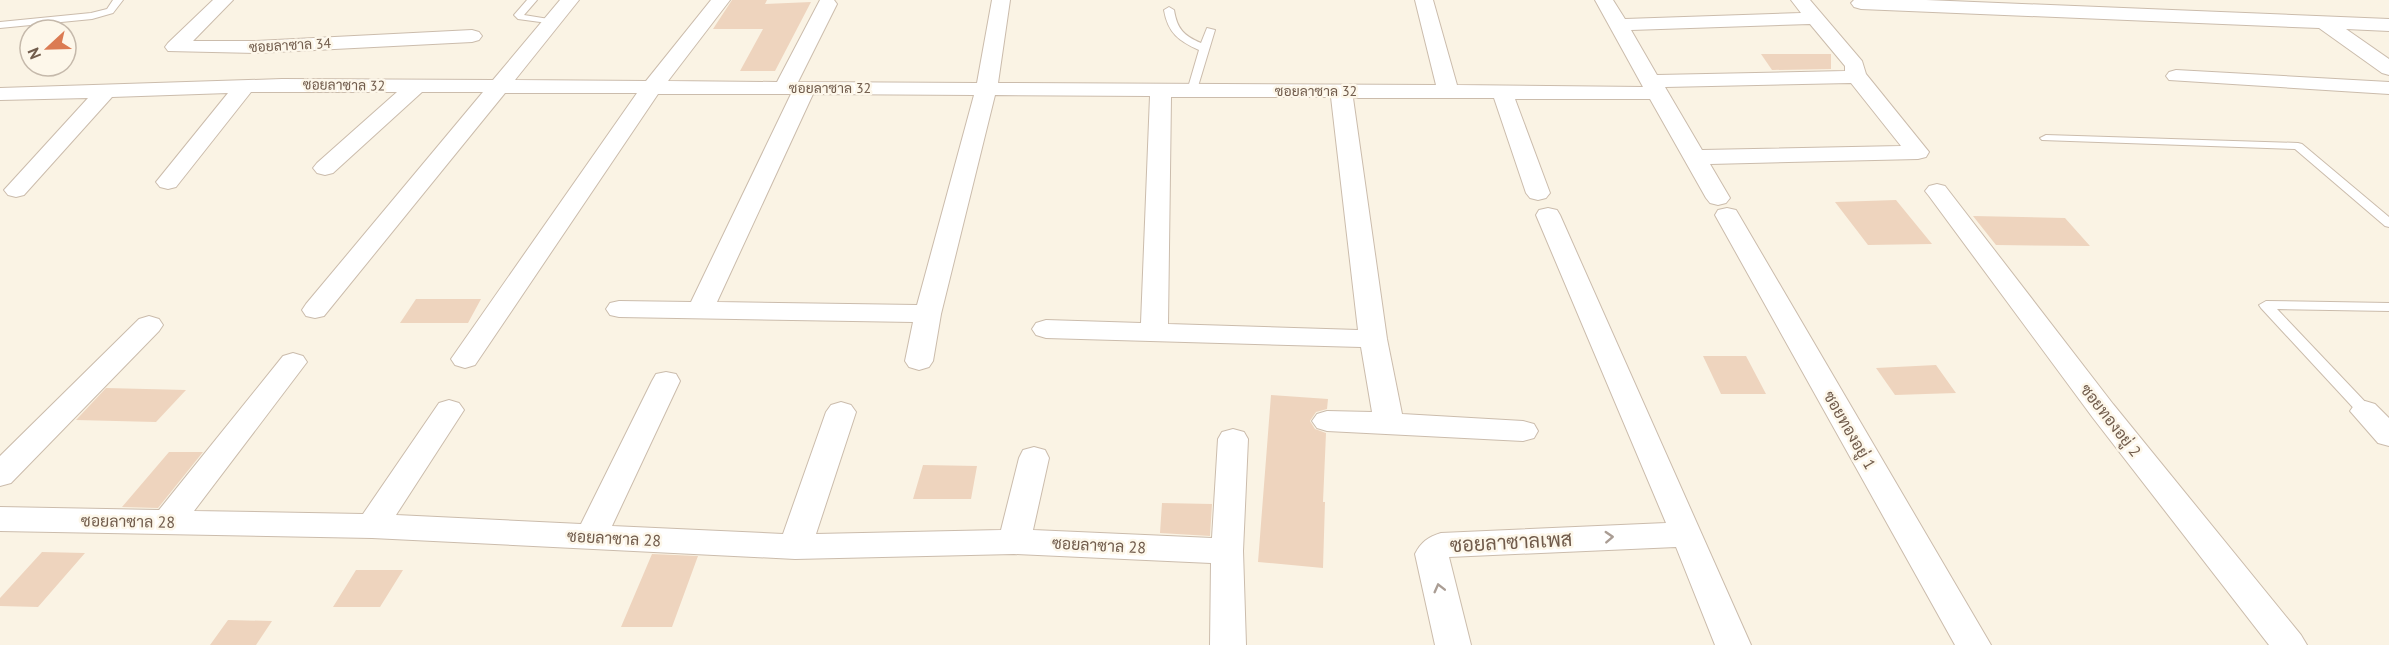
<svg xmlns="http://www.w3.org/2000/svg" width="2389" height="645" font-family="'PT Sans',Sarabun,sans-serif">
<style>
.building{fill:#eed4be}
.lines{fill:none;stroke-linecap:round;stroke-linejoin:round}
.service-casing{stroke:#cbbcac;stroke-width:2}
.minor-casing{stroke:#cbbcac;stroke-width:2}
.service{fill:#fff;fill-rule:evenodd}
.minor{fill:#fff;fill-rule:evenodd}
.oneway{stroke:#aa9d94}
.labels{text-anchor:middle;stroke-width:5;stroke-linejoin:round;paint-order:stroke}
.far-street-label{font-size:14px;fill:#715c4c;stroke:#fdf7ea}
.street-label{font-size:16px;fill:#715c4c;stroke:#fdf7ea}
.near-street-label{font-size:20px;fill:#715c4c;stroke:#fdf7ea}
</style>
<rect width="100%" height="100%" fill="#faf3e4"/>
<!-- building -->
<path class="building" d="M732,0H767L765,4L811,2L775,71H740L763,29H713Z
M1761,54H1831V69L1772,70Z
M1896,200L1932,244L1868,245L1835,202Z
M1973,216L2065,218L2090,246L1996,245Z
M416,299H481L468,323H400Z
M1703,356H1746L1766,394H1721Z
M1936,365L1956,393L1895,395L1876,368Z
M106,388L186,390L156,422L76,420Z
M1271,395L1328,399L1327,409L1316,412L1310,421L1315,429L1326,433L1323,502H1325L1323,568L1258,562Z
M169,452H203L158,508L122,507Z
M923,465L977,466L971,499H913Z
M1162,503L1212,504L1210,536L1160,533Z
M42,552L85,553L38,607L0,606V598Z
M652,554L698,556L672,627H621Z
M356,570H403L380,607H333Z
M228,620L272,621L256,645H210Z"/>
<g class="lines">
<defs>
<path id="service" d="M113,0H123L113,13L92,19L0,28V22L91,13L107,9Z
M527,0H537L524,15L555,20V24L518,19L514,15Z
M1169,7L1174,10C1177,29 1184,36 1201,43L1207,28L1215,30L1196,93L1192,94L1187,91L1199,50C1179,41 1168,33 1164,10Z
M2046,135L2298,143L2302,144L2389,217V227L2385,226L2295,149L2042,140L2040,138Z
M2266,301L2389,303V311L2277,309L2370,407L2372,411L2370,415H2360L2261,308L2259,305Z"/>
<path id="minor" d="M213,0H233L193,41H256L472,30L479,32L482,36L479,40L472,42L256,53L168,51L165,47L168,43Z
M560,0H579L515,80L646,81L711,0H730L668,81L777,82L820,0H834L837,4L798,82L977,83L992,0H1010L998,83L1436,85L1415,0H1433L1457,85L1643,87L1595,0H1613L1625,19L1801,13L1791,0H1810L1862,61L1866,74L1929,152L1926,157L1918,159L1710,164L1730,198L1726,203L1718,205L1710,203L1706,198L1650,99H1515L1550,193L1546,198L1538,200L1530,198L1526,193L1494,98H1353L1387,339L1402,414L1523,421L1534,424L1538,431L1534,438L1523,441L1327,431L1317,428L1312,421L1317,414L1327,411L1372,412L1361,347L1046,338L1036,335L1032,329L1036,323L1046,320L1141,323L1150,96L995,95L941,314L933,361L929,367L919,370L909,367L905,361L913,322L619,317L610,315L606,309L610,303L619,301L691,302L791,94H658L475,365L465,368L455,365L451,359L637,93H505L324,316L315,318L306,316L302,310L306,304L483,92H422L333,173L325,175L317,173L313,168L317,163L397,92H251L176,187L168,189L160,187L156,182L228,93L112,97L24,195L16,197L8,195L4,190L88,98L0,100V88L282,79L493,80ZM1810,24L1845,66V71L1657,75L1631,30ZM1851,83L1901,146L1702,150L1665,87ZM813,94L974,95L917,305L717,302ZM1171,97H1331L1358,330L1168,324Z
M1854,0H1926L2389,19V31L2346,29L2389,59V75L2382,73L2319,28L1861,9L1854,7L1851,3Z
M2176,70L2389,82V94L2169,80L2166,76L2169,72Z
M1937,184L1945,186L2113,404L2301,635L2307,645H2269L2093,418L1929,196L1925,191L1929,186Z
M1548,208L1557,210L1560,215L1751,645H1715L1676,547L1449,557L1471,645H1435L1415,554C1421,542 1428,537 1441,533L1666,523L1536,215L1539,210Z
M1727,208L1736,210L1739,215L1991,645H1955L1715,215L1718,210Z
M149,316L159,319L163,325L159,331L11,483L0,486V456L139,319Z
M293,353L303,356L307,362L194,511L363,514L439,403L449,400L459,403L464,410L396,515L581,524L652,381L656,374L666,372L676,374L680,381L612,526L783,534L826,412L831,405L841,402L851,405L856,412L816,534L1001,530L1019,458L1023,450L1034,447L1045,450L1049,458L1033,530L1212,538L1218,439L1222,432L1233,429L1244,432L1248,439L1243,551L1246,645H1210L1211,563L1014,554L795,559L372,538L0,531V507L159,510L283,356Z
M2365,401L2375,404L2389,418V446L2378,443L2350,411L2355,404Z"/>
</defs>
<!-- service casing -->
<use href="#service" class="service-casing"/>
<!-- minor casing -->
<use href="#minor" class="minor-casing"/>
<!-- service -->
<use href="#service" class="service"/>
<!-- minor -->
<use href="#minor" class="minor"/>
</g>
<!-- one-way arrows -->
<defs><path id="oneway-chevron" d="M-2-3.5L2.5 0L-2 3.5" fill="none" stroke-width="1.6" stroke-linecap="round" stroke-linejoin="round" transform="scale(1.5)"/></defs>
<g class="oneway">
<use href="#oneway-chevron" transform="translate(1609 537) rotate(-3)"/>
<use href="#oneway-chevron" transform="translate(1439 588) rotate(-104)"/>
</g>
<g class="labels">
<!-- far-street labels -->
<g class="far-street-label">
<text transform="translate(290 45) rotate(-3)" y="5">ซอยลาซาล 34</text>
<text transform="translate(344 85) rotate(1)" y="5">ซอยลาซาล 32</text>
<text x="830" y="93">ซอยลาซาล 32</text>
<text x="1316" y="96">ซอยลาซาล 32</text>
</g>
<!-- street labels -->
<g class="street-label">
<text transform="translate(2111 420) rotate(52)" y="6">ซอยทองอยู่ 2</text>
<text transform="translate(1850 430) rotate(60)" y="6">ซอยทองอยู่ 1</text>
<text transform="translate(128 521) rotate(1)" y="6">ซอยลาซาล 28</text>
<text transform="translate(614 538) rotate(3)" y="6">ซอยลาซาล 28</text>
<text transform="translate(1099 545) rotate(3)" y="6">ซอยลาซาล 28</text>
</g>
<!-- near-street labels -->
<g class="near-street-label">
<text transform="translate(1511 542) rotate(-3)" y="7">ซอยลาซาลเพส</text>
</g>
</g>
<!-- north arrow -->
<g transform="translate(48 48) rotate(248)"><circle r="28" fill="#fdf7ea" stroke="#c5b9ab" stroke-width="1.5"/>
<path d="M0-4.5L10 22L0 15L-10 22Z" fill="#db7b53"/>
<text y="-9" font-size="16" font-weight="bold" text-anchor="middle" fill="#715c4c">N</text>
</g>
</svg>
